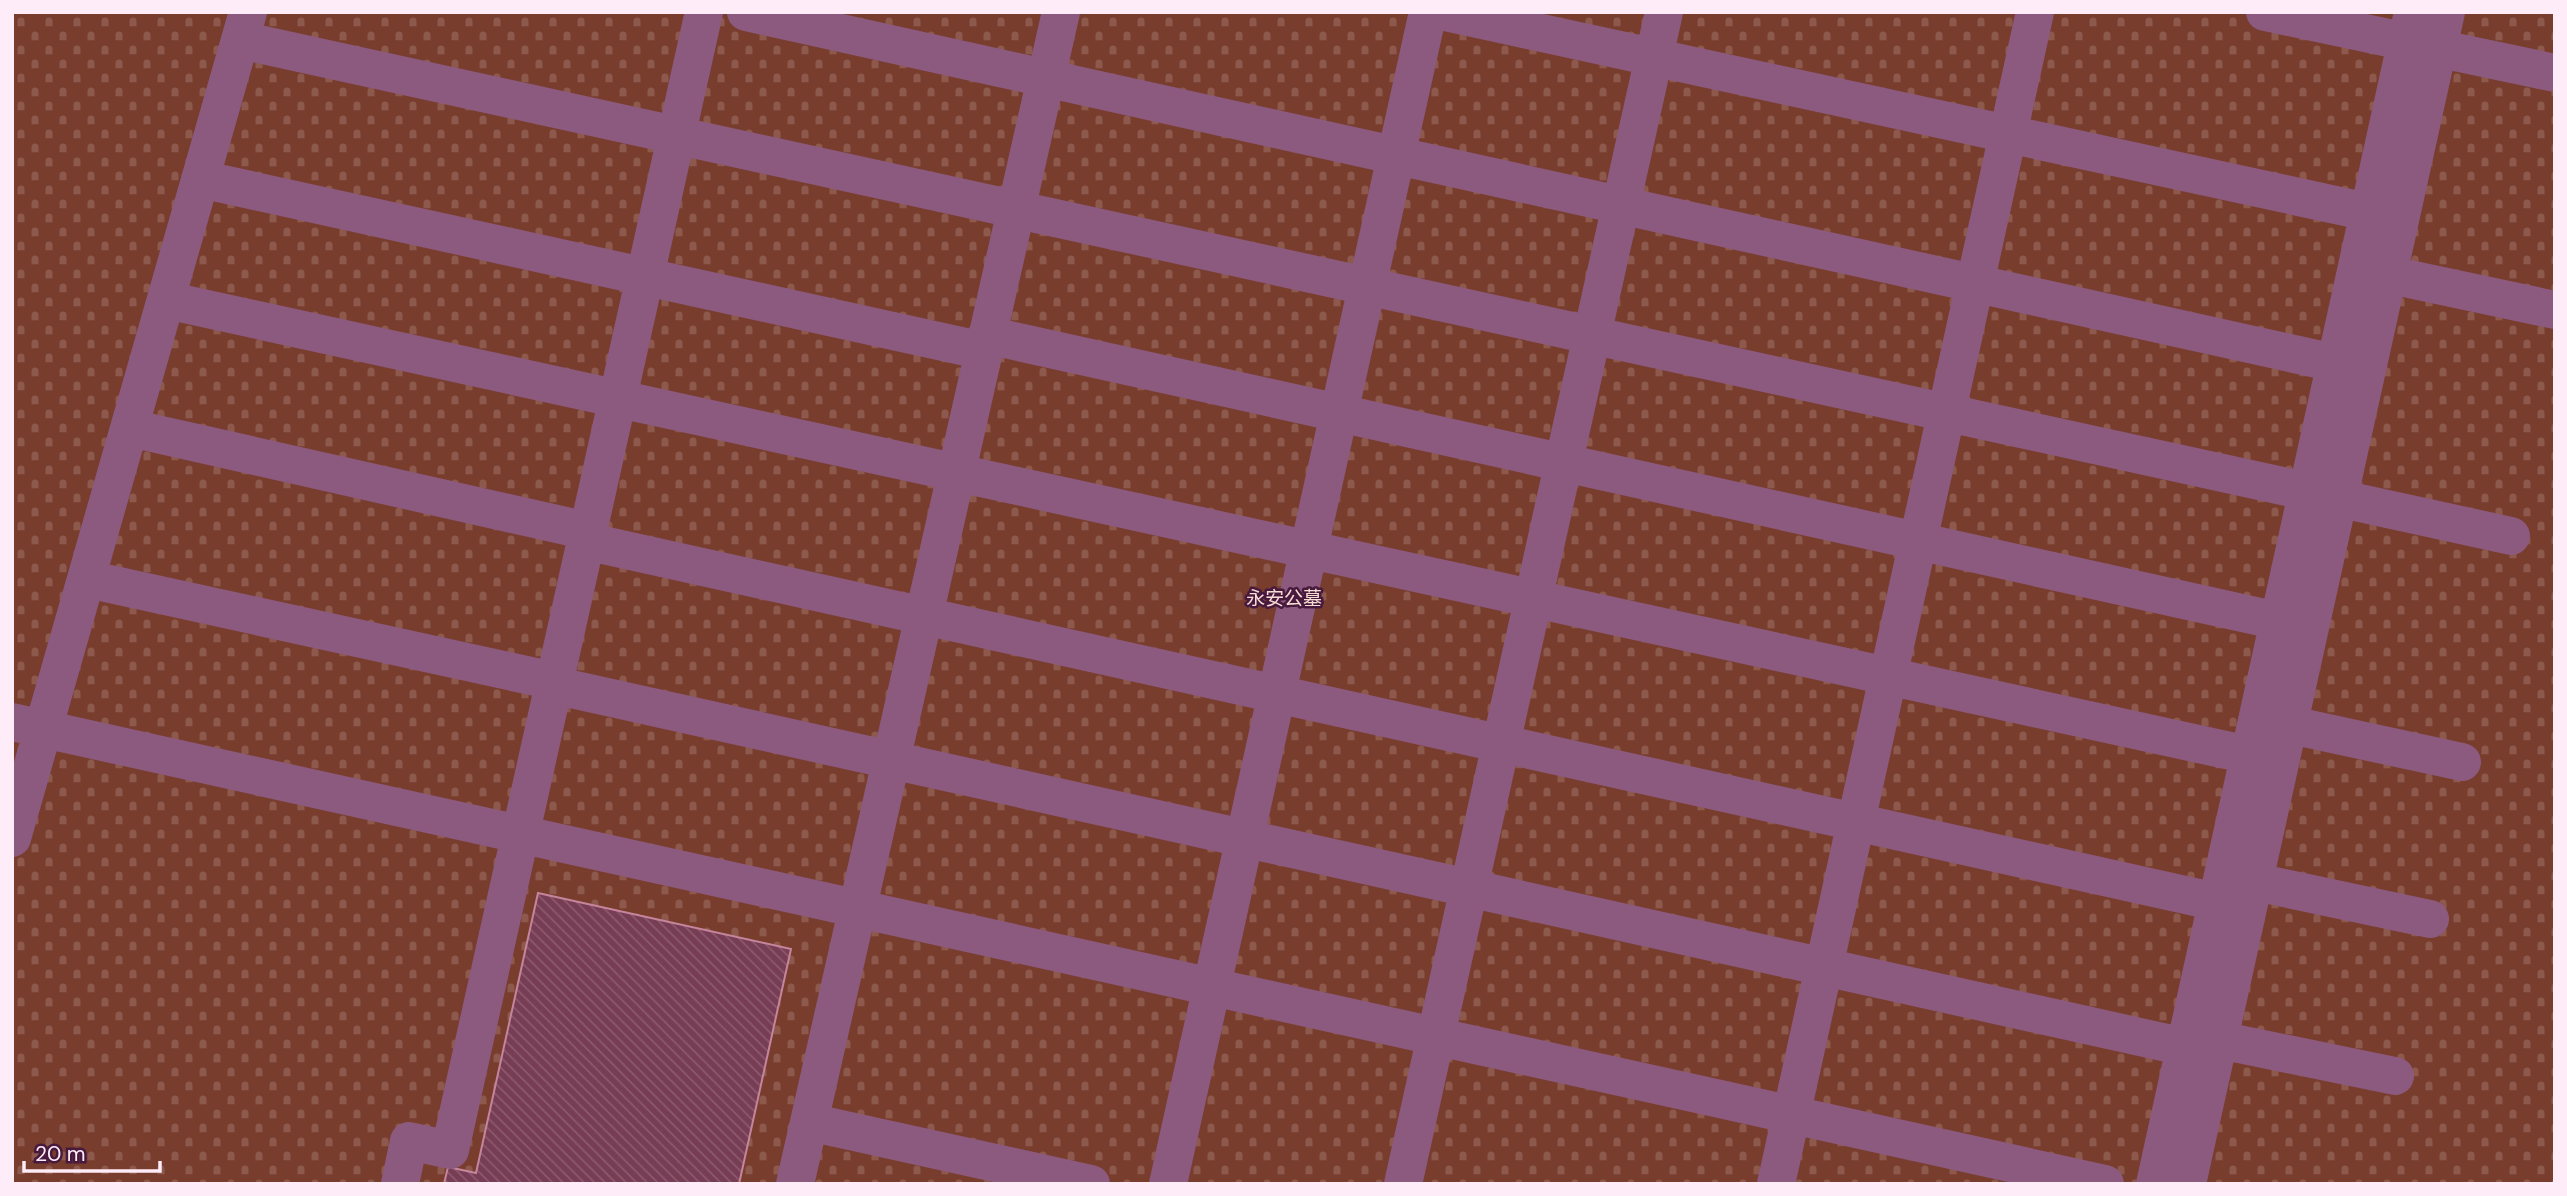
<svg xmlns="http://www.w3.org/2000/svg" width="2567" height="1196" font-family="'DM Sans','Noto Sans SC',sans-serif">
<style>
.cemetery{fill:url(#cemetery-stones)}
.building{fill:url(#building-back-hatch);stroke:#c5859c;stroke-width:2}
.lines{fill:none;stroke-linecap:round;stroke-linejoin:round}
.minor{stroke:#8c5a7f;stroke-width:38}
.labels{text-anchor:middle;stroke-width:5;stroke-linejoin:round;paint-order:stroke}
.park-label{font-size:19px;fill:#f7dcd4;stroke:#46193d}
</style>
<defs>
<pattern id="cemetery-stones" width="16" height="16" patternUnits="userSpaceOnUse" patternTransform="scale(1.75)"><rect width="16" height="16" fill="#793d2d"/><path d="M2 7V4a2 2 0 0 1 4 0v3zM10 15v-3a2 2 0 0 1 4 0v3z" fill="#8d594c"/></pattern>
<pattern id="building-back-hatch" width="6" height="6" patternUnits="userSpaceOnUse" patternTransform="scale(1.75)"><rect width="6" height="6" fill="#773d54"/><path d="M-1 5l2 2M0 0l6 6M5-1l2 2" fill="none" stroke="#8b596d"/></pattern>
</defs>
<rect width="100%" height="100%" fill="#46193d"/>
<!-- cemetery -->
<path class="cemetery" d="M12,12H2555V1184H12Z"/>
<!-- building -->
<path class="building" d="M538,893L791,949L739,1184H444L448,1167L476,1173Z"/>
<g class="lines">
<!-- minor -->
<path class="minor" d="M746,12L2335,363
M1445,12L2368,212
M2265,12L2555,73
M240,40L2511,536
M200,179L984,351
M2362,269L2555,310
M166,300L2249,755
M987,335L2310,628
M130,428L588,531
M585,541L2217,902
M87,579L554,681
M553,685L2185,1047
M2263,719L2462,762
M12,722L2105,1184
M12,838L248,12
M2227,876L2430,919
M2195,1035L2395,1076
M809,1122L1091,1184
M400,1184L409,1141L450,1150L704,12
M795,1184L1061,12
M1168,1184L1428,12
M1403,1184L1664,12
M1776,1184L2035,12
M2155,1184L2413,12
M2187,1184L2446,12"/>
</g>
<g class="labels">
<!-- park labels -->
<g class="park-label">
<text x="1284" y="605">永安公墓</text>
</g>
</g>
<!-- border -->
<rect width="2567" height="1196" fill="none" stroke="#feecf8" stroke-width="28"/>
<!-- scale -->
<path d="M24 1161v10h136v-10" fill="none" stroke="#feecf8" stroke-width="3.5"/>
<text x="35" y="1161" font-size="21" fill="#feecf8" stroke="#46193d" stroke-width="5" paint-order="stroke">20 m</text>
</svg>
